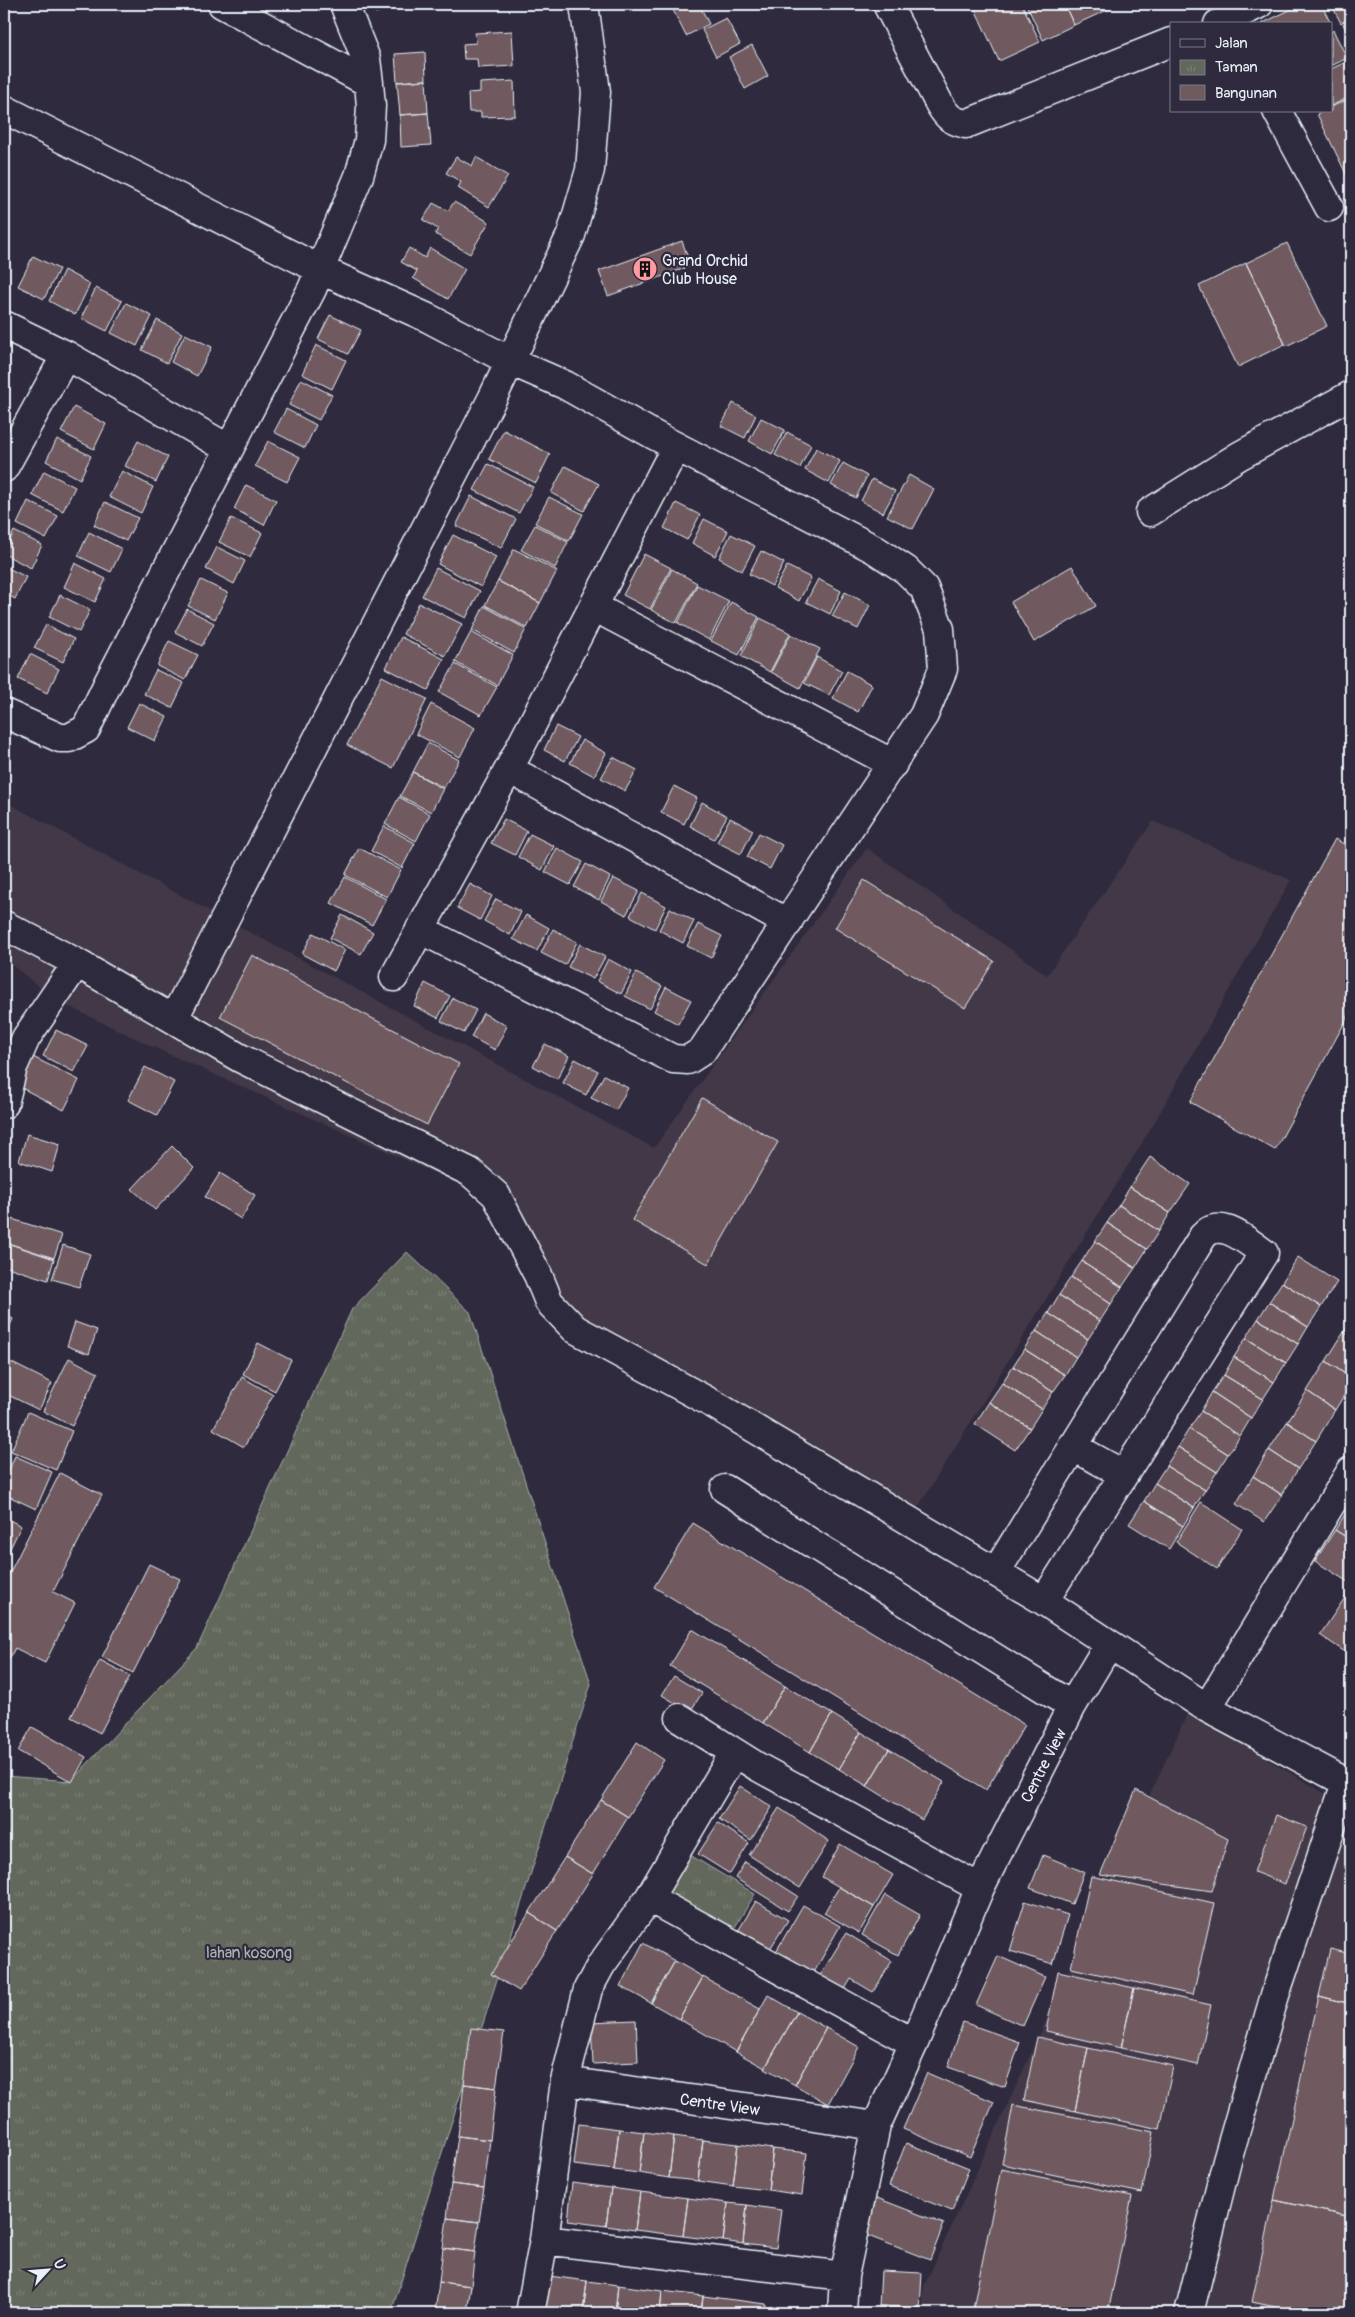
<svg xmlns="http://www.w3.org/2000/svg" width="1355" height="2317" font-family="Pangolin,sans-serif">
<style>
.built{fill:#423847}
.park{fill:url(#park-tufts);stroke:#a5adaa}
.building{fill:#6f5a5e;stroke:#e8f1f8}
.lines{fill:none;stroke-linecap:round;stroke-linejoin:round}
.street-casing{stroke:#e8f1f8;stroke-width:31}
.street{stroke:#2f2a3d;stroke-width:28}
.labels{text-anchor:middle;stroke-width:4.5;stroke-linejoin:round;paint-order:stroke}
.poi-label{font-size:16px;fill:#e8f1f8;stroke:#2f2a3d;text-anchor:start}
.street-label{font-size:16px;fill:#e8f1f8;stroke:#2f2a3d}
.park-label{font-size:16px;fill:#acb4b2;stroke:#2f2a3d}
</style>
<defs>
<pattern id="park-tufts" width="24" height="20" patternUnits="userSpaceOnUse" patternTransform="scale(1.25)"><rect width="24" height="20" fill="#62695c"/><path d="M3 7l-1-3M5 7V3M7 7l1-3M15 17l-1-3M17 17v-4M19 17l1-3" fill="none" stroke="#787f74"/></pattern>
</defs>
<rect width="100%" height="100%" fill="#2f2a3d"/>
<filter id="ink" filterUnits="userSpaceOnUse"><feTurbulence type="fractalNoise" baseFrequency=".02" numOctaves="2"/><feDisplacementMap in="SourceGraphic" scale="10" xChannelSelector="R" yChannelSelector="G"/><feConvolveMatrix kernelMatrix="1 2 1 2 8 2 1 2 1" color-interpolation-filters="sRGB"/></filter>
<g filter="url(#ink)">
<!-- built -->
<path class="built" d="M4,801L654,1148L867,848L1047,975L1153,821L1291,880L1153,1125L908,1524L573,1320L506,1205L164,1052L57,1001L4,959Z
M1188,1712L1351,1809V2313H922L924,2286Z"/>
<!-- park -->
<path class="park" d="M407,1252L470,1312L591,1684L391,2313H4V1776L71,1781L197,1648L352,1309Z
M690,1855L755,1894L732,1932L667,1894Z"/>
<!-- building -->
<path class="building" d="M371,4H394L376,13Z
M675,4H699L709,24L686,36L671,6Z
M980,4H1022L1040,42L999,61L974,7Z
M1026,4H1064L1074,25L1043,40Z
M1064,4H1102L1105,11L1074,25Z
M1102,4H1120L1105,11Z
M1302,4H1321L1331,24H1261Z
M1331,4H1351V17L1341,23Z
M726,18L740,44L716,57L702,30Z
M1351,20V40L1343,24Z
M1333,30L1347,58L1331,66V32Z
M512,31L514,66L478,68L477,59H464L463,44L476,43L475,33Z
M752,45L768,76L745,89L729,57Z
M425,52L426,80L397,82L395,54Z
M1348,61L1351,67V96L1331,106V69Z
M426,80L428,113L400,115L397,82Z
M514,81L515,116L481,117V112H469L468,93L480,92V83Z
M1351,98V179L1349,180L1317,114L1323,111H1331V107Z
M428,113L431,145L401,147L400,115Z
M456,157L472,166L476,157L508,176L489,207L458,188L461,182L446,173Z
M454,202L489,222L470,254L435,234L438,229L423,220L433,203L448,211Z
M682,241L691,266L608,296L599,271Z
M1287,243L1327,326L1286,346L1246,263Z
M409,248L425,258L430,248L465,269L448,299L413,278L417,271L401,262Z
M33,256L59,269L44,299L18,286Z
M1246,263L1285,344L1238,367L1199,286Z
M64,270L90,284L75,315L49,301Z
M96,288L122,301L107,331L81,318Z
M126,303L152,316L137,346L111,333Z
M330,315L361,330L348,354L318,339Z
M157,320L182,333L167,363L142,350Z
M185,334L212,347L197,376L171,362Z
M316,345L346,360L332,389L302,374Z
M301,379L332,395L319,420L289,405Z
M733,403L756,415L745,438L721,426Z
M74,407L106,424L94,449L61,432Z
M286,409L316,425L305,448L274,432Z
M761,418L785,430L772,454L749,441Z
M504,430L550,454L536,483L489,459Z
M787,432L811,445L800,468L775,455Z
M57,439L91,456L80,479L46,461Z
M138,441L168,457L156,482L125,466Z
M268,441L300,457L287,482L255,466Z
M816,448L840,461L829,483L805,470Z
M843,463L867,476L856,498L831,485Z
M488,464L533,487L519,513L474,490Z
M565,466L599,484L584,511L551,493Z
M44,471L75,487L63,511L32,495Z
M122,471L153,487L141,513L109,497Z
M909,475L934,489L913,529L887,516Z
M872,479L895,491L883,513L861,501Z
M246,485L276,500L264,525L234,509Z
M471,496L516,519L501,548L456,526Z
M549,497L583,514L569,541L535,523Z
M28,501L58,516L46,539L17,524Z
M105,502L138,518L126,541L94,525Z
M676,503L700,515L687,540L664,528Z
M231,518L262,533L250,557L219,542Z
M704,519L728,531L715,556L692,543Z
M535,525L568,542L555,568L521,550Z
M14,531L42,545L31,568L4,554Z
M89,532L122,549L111,572L78,556Z
M731,534L755,546L742,571L719,558Z
M453,535L496,557L481,587L438,564Z
M217,547L245,561L234,584L206,569Z
M514,549L557,571L540,603L498,581Z
M761,551L784,563L772,586L749,574Z
M644,554L671,568L650,609L623,595Z
M75,563L106,579L95,602L64,587Z
M4,566L26,577L15,599L4,593Z
M787,566L811,578L799,601L775,588Z
M1072,566L1096,606L1034,642L1011,602Z
M436,568L480,591L466,618L422,596Z
M672,569L697,583L676,623L651,610Z
M818,579L841,591L830,614L806,602Z
M201,580L228,593L215,619L188,606Z
M498,581L540,603L527,628L485,605Z
M697,585L729,601L709,640L678,623Z
M845,592L870,605L858,629L832,616Z
M60,595L90,610L79,632L49,617Z
M731,602L759,617L739,655L711,641Z
M4,603L11,607L4,621Z
M419,603L462,624L445,656L403,634Z
M484,606L526,629L514,653L472,630Z
M187,609L214,623L202,646L175,632Z
M760,618L790,633L770,672L741,656Z
M46,625L74,639L63,662L34,648Z
M471,632L513,655L497,685L455,662Z
M791,634L820,649L800,688L771,672Z
M401,637L444,659L428,690L386,668Z
M169,641L198,655L185,680L157,666Z
M30,654L59,669L47,693L18,679Z
M817,657L842,671L829,695L804,683Z
M455,664L497,687L481,715L439,692Z
M156,670L184,683L172,708L144,694Z
M847,671L872,685L858,712L833,698Z
M382,676L427,699L393,768L347,745Z
M139,703L167,717L155,741L127,727Z
M431,704L475,728L460,757L416,734Z
M556,726L578,737L565,761L544,750Z
M582,740L606,753L594,776L570,763Z
M428,743L459,760L444,788L413,772Z
M613,757L637,770L625,791L601,778Z
M413,772L443,789L431,812L400,796Z
M674,786L697,798L684,824L661,812Z
M399,797L430,814L416,841L385,824Z
M702,802L727,816L714,839L690,826Z
M730,818L753,830L741,854L717,842Z
M504,819L527,831L515,855L491,843Z
M384,826L415,843L402,868L371,851Z
M759,833L782,845L770,869L747,857Z
M530,834L554,846L542,870L518,857Z
M1335,839L1351,848V1011L1275,1150L1190,1102Z
M359,848L401,870L387,897L345,875Z
M557,848L583,862L570,885L545,872Z
M586,864L610,877L599,900L574,887Z
M345,877L386,899L372,925L331,903Z
M613,878L639,891L626,915L601,901Z
M864,880L994,961L965,1008L835,928Z
M470,884L492,896L480,920L457,908Z
M642,893L666,906L655,929L630,916Z
M496,899L521,912L510,935L484,921Z
M670,908L694,921L683,943L659,930Z
M342,915L373,932L361,954L330,938Z
M526,915L549,928L537,951L513,939Z
M698,924L722,936L711,958L687,946Z
M553,929L577,942L565,965L541,953Z
M313,933L345,950L334,971L302,954Z
M580,944L605,957L593,979L568,967Z
M252,955L459,1064L427,1125L220,1017Z
M608,959L632,972L621,994L597,981Z
M636,973L662,986L650,1009L625,996Z
M425,983L450,996L438,1018L414,1006Z
M666,987L691,1000L678,1024L654,1011Z
M453,998L476,1010L464,1033L441,1021Z
M483,1013L507,1026L495,1050L471,1037Z
M56,1030L88,1046L74,1072L43,1056Z
M545,1044L569,1056L557,1079L533,1066Z
M29,1055L79,1080L64,1110L14,1084Z
M575,1059L598,1071L586,1095L563,1083Z
M145,1067L174,1082L157,1115L128,1100Z
M604,1075L628,1088L616,1110L591,1098Z
M702,1098L778,1142L708,1264L632,1220Z
M27,1134L60,1144L52,1172L19,1161Z
M172,1146L194,1168L155,1210L132,1189Z
M1150,1157L1190,1184L1170,1213L1130,1187Z
M220,1173L255,1195L241,1219L205,1197Z
M1130,1187L1170,1213L1159,1231L1119,1205Z
M1119,1205L1159,1231L1147,1249L1107,1223Z
M12,1219L62,1235L54,1258L5,1242Z
M1107,1223L1147,1249L1135,1268L1095,1241Z
M1095,1241L1135,1268L1122,1287L1082,1261Z
M4,1242L54,1259L48,1280L4,1266Z
M63,1245L90,1254L79,1287L52,1279Z
M1298,1257L1337,1282L1321,1307L1282,1282Z
M1082,1261L1122,1287L1111,1304L1071,1277Z
M1071,1277L1111,1304L1100,1321L1059,1295Z
M1282,1282L1321,1307L1308,1327L1269,1302Z
M1059,1295L1100,1321L1088,1339L1048,1313Z
M1269,1302L1308,1327L1298,1344L1258,1319Z
M1048,1313L1088,1339L1076,1357L1036,1331Z
M4,1314L13,1319L4,1338Z
M1258,1319L1298,1344L1286,1363L1246,1338Z
M1351,1320V1337L1344,1332Z
M75,1322L97,1330L89,1354L67,1346Z
M1036,1331L1076,1357L1065,1375L1024,1349Z
M1344,1332L1351,1337V1378L1326,1361Z
M1246,1338L1286,1363L1274,1382L1234,1357Z
M258,1343L291,1360L275,1391L243,1374Z
M1024,1349L1065,1375L1053,1392L1013,1366Z
M1234,1357L1274,1382L1263,1399L1224,1375Z
M69,1358L98,1373L72,1426L43,1411Z
M4,1359L52,1383L39,1410L4,1393Z
M1326,1361L1351,1378V1384L1335,1410L1307,1391Z
M1013,1366L1053,1392L1042,1409L1002,1383Z
M1224,1375L1263,1399L1251,1418L1212,1392Z
M242,1377L273,1395L244,1447L213,1429Z
M1002,1383L1042,1409L1030,1428L989,1402Z
M1307,1391L1335,1410L1316,1441L1287,1422Z
M1212,1392L1251,1418L1240,1436L1201,1411Z
M989,1402L1030,1428L1015,1450L975,1424Z
M1201,1411L1240,1436L1228,1454L1189,1429Z
M28,1412L72,1431L56,1470L11,1451Z
M1287,1422L1316,1441L1298,1469L1269,1450Z
M1189,1429L1228,1454L1217,1472L1178,1447Z
M1178,1447L1217,1472L1205,1490L1166,1466Z
M1269,1450L1298,1469L1282,1495L1253,1476Z
M15,1456L52,1472L36,1509L4,1494V1481Z
M1166,1466L1205,1490L1194,1508L1155,1483Z
M60,1473L102,1495L53,1592L75,1603L45,1663L15,1648L4,1668V1584Z
M1253,1476L1282,1495L1264,1522L1236,1504Z
M1155,1483L1194,1508L1183,1526L1144,1501Z
M1144,1501L1183,1526L1169,1549L1129,1524Z
M1201,1502L1242,1529L1217,1569L1176,1542Z
M1351,1505V1540L1335,1530Z
M4,1517L21,1526L4,1561Z
M693,1523L1025,1725L986,1790L654,1587Z
M1335,1530L1351,1540V1577L1348,1582L1315,1561Z
M149,1564L180,1579L133,1673L102,1657Z
M1351,1588V1600L1346,1596Z
M1346,1596L1351,1600V1656L1320,1635Z
M692,1629L785,1686L763,1723L670,1666Z
M100,1660L130,1676L100,1733L71,1717Z
M674,1676L702,1693L690,1712L662,1695Z
M785,1686L832,1714L810,1752L763,1723Z
M832,1714L861,1732L839,1769L810,1752Z
M32,1727L86,1757L72,1782L18,1751Z
M861,1732L889,1749L867,1786L839,1769Z
M637,1742L664,1760L628,1817L601,1800Z
M889,1749L944,1782L922,1820L867,1786Z
M740,1786L772,1807L751,1840L719,1819Z
M1136,1790L1228,1839L1212,1891L1100,1875Z
M601,1800L628,1817L593,1874L565,1857Z
M779,1808L829,1841L800,1888L749,1855Z
M1276,1815L1307,1827L1285,1884L1254,1872Z
M718,1823L749,1843L730,1874L698,1854Z
M840,1844L893,1875L874,1907L822,1877Z
M1043,1855L1084,1872L1072,1904L1030,1888Z
M565,1857L593,1874L557,1931L529,1913Z
M745,1862L798,1896L788,1911L735,1878Z
M1091,1876L1214,1903L1193,1995L1071,1968Z
M839,1887L874,1907L859,1933L824,1913Z
M885,1895L920,1915L898,1955L862,1935Z
M756,1901L788,1920L768,1952L737,1933Z
M1025,1901L1068,1915L1053,1964L1010,1951Z
M803,1905L840,1926L812,1976L774,1955Z
M529,1913L557,1931L519,1991L491,1974Z
M846,1933L892,1961L873,1992L851,1979L842,1994L818,1979Z
M643,1943L675,1961L651,2003L620,1986Z
M1330,1949L1351,1954V2004L1319,1996Z
M998,1956L1045,1977L1023,2026L976,2005Z
M675,1961L703,1977L679,2019L651,2003Z
M1058,1971L1134,1988L1121,2048L1046,2031Z
M703,1977L760,2009L736,2052L679,2019Z
M1134,1988L1211,2005L1198,2065L1121,2048Z
M768,1995L797,2012L765,2068L736,2052Z
M1319,1996L1351,2004V2217L1274,2200Z
M797,2012L826,2028L795,2085L765,2068Z
M636,2020L638,2062L593,2064L591,2022Z
M963,2022L1020,2042L1005,2087L948,2067Z
M471,2028L504,2032L496,2088L464,2084Z
M826,2028L859,2047L828,2104L795,2085Z
M1037,2037L1088,2048L1075,2111L1024,2100Z
M1088,2048L1173,2066L1160,2129L1075,2111Z
M927,2073L994,2102L970,2157L903,2129Z
M464,2084L496,2088L490,2140L458,2136Z
M1013,2105L1154,2132L1142,2193L1002,2164Z
M579,2124L619,2129L614,2170L574,2165Z
M619,2129L644,2132L639,2173L614,2170Z
M644,2132L674,2136L669,2178L639,2173Z
M458,2136L490,2140L484,2188L451,2184Z
M674,2136L703,2140L698,2181L669,2178Z
M703,2140L738,2144L733,2186L698,2181Z
M906,2143L969,2168L952,2211L889,2186Z
M738,2144L773,2149L768,2190L733,2186Z
M773,2149L807,2153L802,2195L768,2190Z
M1001,2169L1132,2196L1108,2313H972Z
M572,2183L611,2188L606,2226L568,2221Z
M451,2184L484,2188L479,2222L447,2218Z
M611,2188L640,2192L635,2230L606,2226Z
M640,2192L688,2198L683,2236L635,2230Z
M688,2198L728,2203L723,2241L683,2236Z
M877,2198L944,2224L930,2260L863,2234Z
M1274,2200L1351,2217V2304L1349,2313H1303L1252,2302Z
M728,2203L747,2205L743,2244L723,2241Z
M747,2205L781,2210L776,2248L743,2244Z
M447,2218L479,2222L475,2252L443,2248Z
M443,2248L475,2252L471,2286L439,2282Z
M881,2271L922,2273L920,2308L879,2306Z
M549,2276L587,2281L583,2313H544Z
M587,2281L618,2285L615,2313H583Z
M439,2282L471,2286L467,2313H435Z
M618,2285L662,2291L660,2313H615Z
M662,2291L703,2296L701,2313H660Z
M703,2296L766,2304L764,2313H701Z
M879,2306L920,2308V2313H879Z"/>
<g class="lines">
<defs>
<path id="street" d="M222,4L369,83
M887,4L940,105C947,117 952,121 966,124L1171,42
M1218,24L1259,4
M4,109L321,270L428,318L510,361L565,385L654,435L874,549L906,570L924,588L940,629L943,669L924,715L702,1051L688,1060L673,1059L420,929
M1277,111L1329,207
M4,325L66,355L229,449
M4,468L66,355
M1150,512L1239,456L1351,395
M594,607L893,764
M4,713L60,738H69L86,729L108,683L312,289L359,176L369,140L371,106L369,83L366,59L344,4
M509,769L788,923
M4,925L77,963L240,1058L470,1172L496,1195L538,1275L549,1302L575,1329L715,1405L1044,1601L1207,1708L1351,1785
M394,977L509,769L667,464L678,448
M174,1018L492,399L571,235L590,170L596,92L584,4
M4,1104L13,1067L26,1038L77,963
M1072,1446L1123,1474
M725,1489L1072,1706
M996,1572L1203,1236C1221,1216 1248,1242 1264,1253L1044,1601
M1207,1708L1351,1471
M680,1718L758,1767L980,1888
M649,1898L914,2043
M565,2081L876,2126
M544,2240L844,2276
M530,2313L544,2240L565,2081L588,1989L601,1965L649,1898L734,1753
M842,2313L844,2276L876,2126L914,2043L980,1888L1072,1706L1109,1644
M1189,2313L1227,2161L1275,1995L1346,1783"/>
</defs>
<!-- street casing -->
<use href="#street" class="street-casing"/>
<!-- street -->
<use href="#street" class="street"/>
</g>
</g>
<!-- icons -->
<defs>
<symbol id="building-disc" viewBox="-11 -11 22 22"><circle r="9.5" fill="#ff9aa2" stroke="#2f2a3d"/><path d="M-4-6H4V6H1V3H-1V6H-4ZM-2.5-4.3h1.7v1.8h-1.7ZM.8-4.3h1.7v1.8H.8ZM-2.5-1h1.7V.8h-1.7ZM.8-1h1.7V.8H.8Z" fill="#111"/></symbol>
</defs>
<g fill-rule="evenodd">
<use href="#building-disc" x="631" y="255" width="28" height="28"/>
</g>
<g class="labels">
<!-- poi labels -->
<g class="poi-label">
<text x="662" y="266">Grand Orchid<tspan x="662" dy="18">Club House</tspan></text>
</g>
<!-- street labels -->
<g class="street-label">
<text transform="translate(1043 1765) rotate(-63)" y="6">Centre View</text>
<text transform="translate(720 2104) rotate(8)" y="6">Centre View</text>
</g>
<!-- park labels -->
<g class="park-label">
<text x="249" y="1958">lahan kosong</text>
</g>
</g>
<!-- margin -->
<rect width="1355" height="2317" fill="none" stroke="#2f2a3d" stroke-width="20"/>
<rect x="10" y="10" width="1335" height="2297" fill="none" stroke="#e8f1f8" stroke-width="2" filter="url(#ink)"/>
<!-- legend -->
<rect x="1170" y="22" width="162" height="90" fill="#2f2a3d" stroke="#797a88"/>
<rect x="1180" y="39" width="25" height="8" fill="#2f2a3d" stroke="#797a88"/>
<text x="1215" y="48" font-size="15" fill="#e8f1f8">Jalan</text>
<rect x="1180" y="60" width="25" height="15" fill="url(#park-tufts)" stroke="#797a88"/>
<text x="1215" y="72" font-size="15" fill="#e8f1f8">Taman</text>
<rect x="1180" y="85" width="25" height="15" fill="#6f5a5e" stroke="#797a88"/>
<text x="1215" y="98" font-size="15" fill="#e8f1f8">Bangunan</text>
<!-- north arrow -->
<g transform="translate(48 2270) rotate(64)" stroke="#2f2a3d" stroke-width="4" paint-order="stroke">
<path d="M0-4L9 19L0 12L-9 19Z" fill="#e8f1f8"/>
<text y="-8" font-size="14" font-weight="bold" text-anchor="middle" fill="#e8f1f8">U</text>
</g>
</svg>
